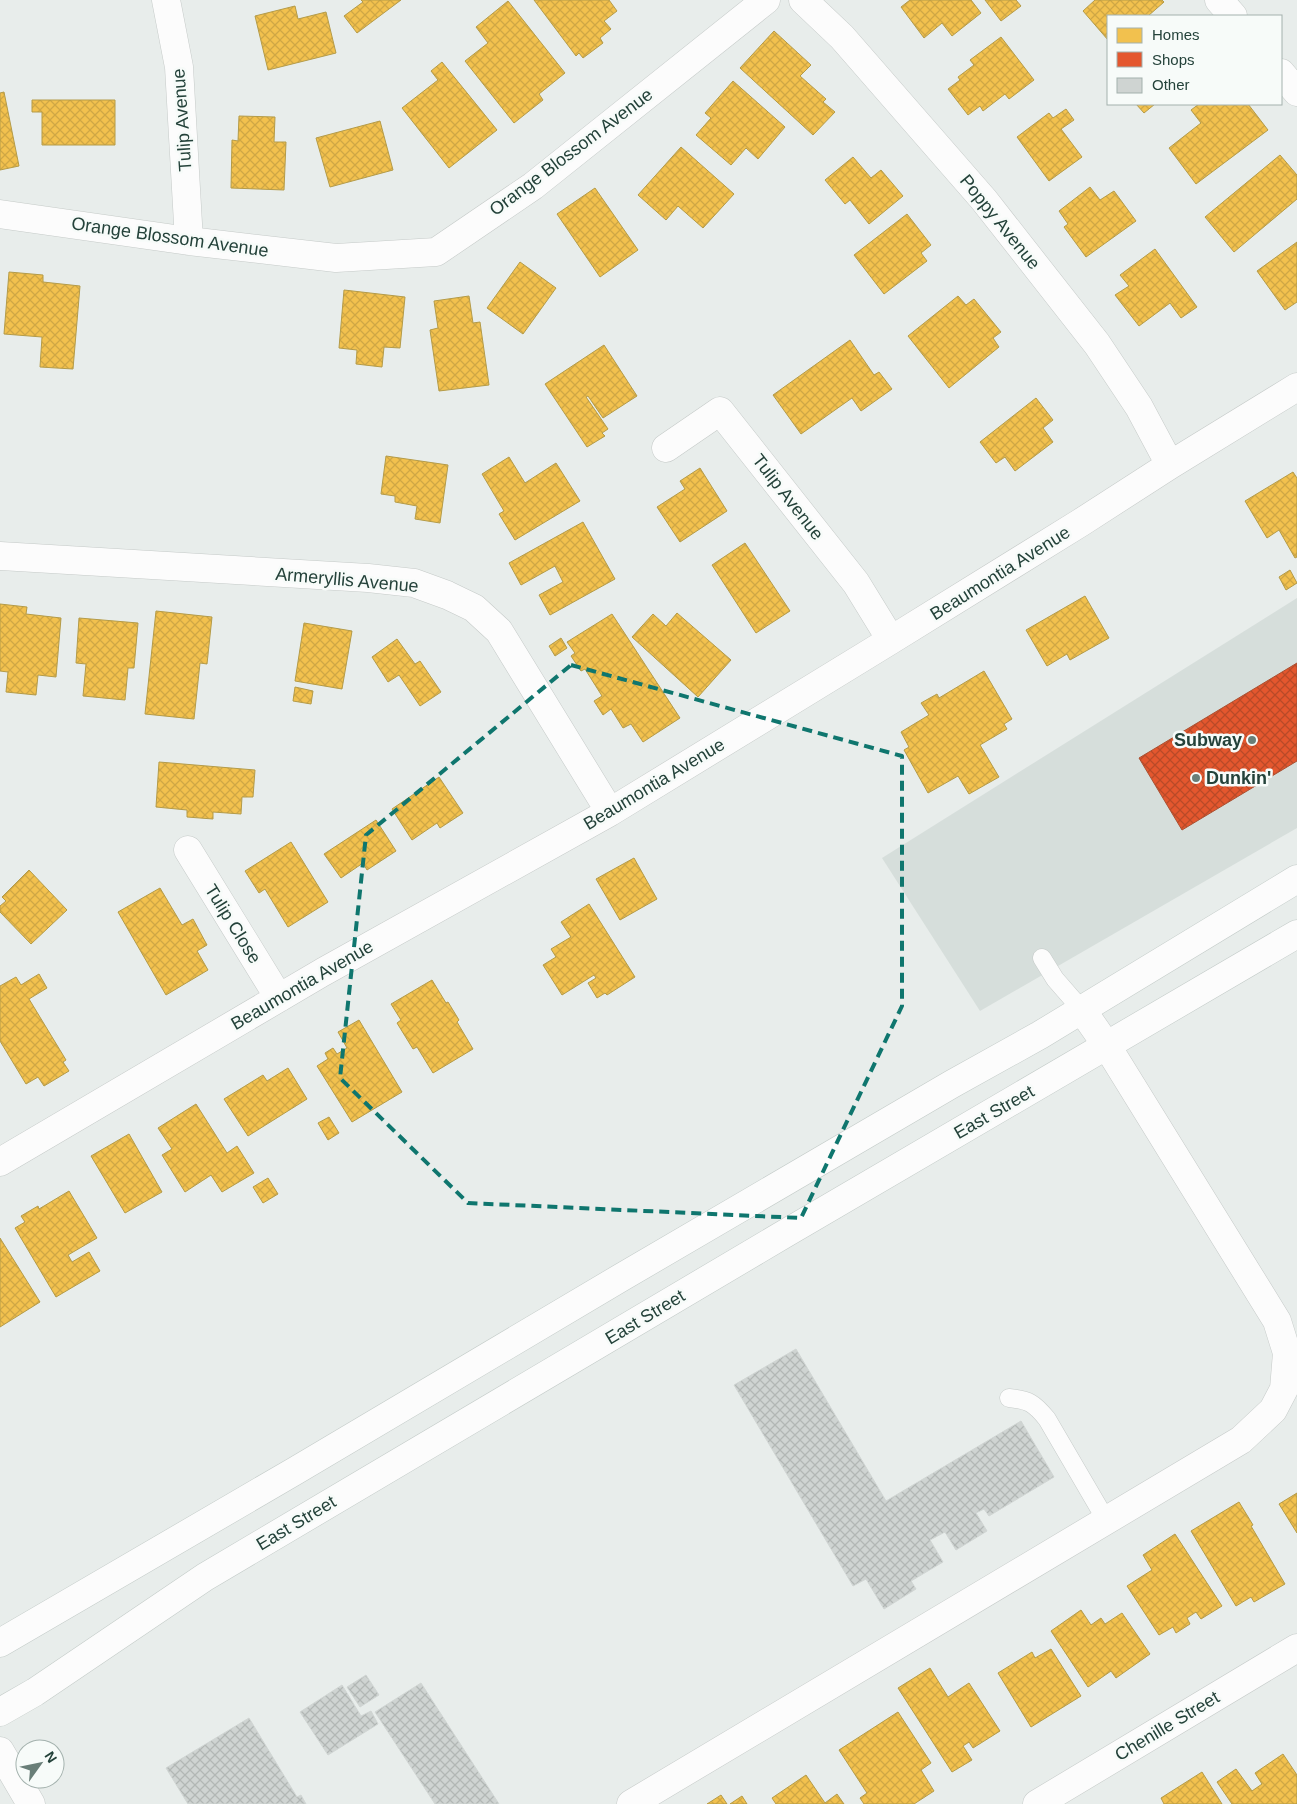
<svg xmlns="http://www.w3.org/2000/svg" width="1297" height="1804" font-family="Arial,sans-serif">
<style>
.built{fill:#d6dedb}
.homes{fill:url(#homes-cross-hatch);stroke:#b49b48}
.shops{fill:url(#shops-cross-hatch);stroke:#aa5132}
.building{fill:url(#building-cross-hatch);stroke:#d1d6d4}
.lines{fill:none;stroke-linecap:round;stroke-linejoin:round}
.lane-casing{stroke:#c5cac8;stroke-width:19}
.street-casing{stroke:#c5cac8;stroke-width:29}
.secondary-casing{stroke:#c3cbc8;stroke-width:29}
.lane{stroke:#fcfcfc;stroke-width:18}
.street{stroke:#fcfcfc;stroke-width:28}
.secondary{stroke:#fcfcfc;stroke-width:28}
.marked{fill:none;stroke:#0f766e;stroke-width:4;stroke-dasharray:10 6;stroke-linejoin:round}
.poi-dot{fill:#697e78;stroke:#f7fbf9;stroke-width:2}
.labels{text-anchor:middle;stroke-width:5;stroke-linejoin:round;paint-order:stroke}
.street-label{font-size:18px;fill:#24423a;stroke:#f7fbf9}
.poi-label{font-size:18px;font-weight:bold;fill:#24423a;stroke:#f7fbf9;text-anchor:end}
</style>
<defs>
<pattern id="homes-cross-hatch" width="8" height="8" patternUnits="userSpaceOnUse" patternTransform="scale(1.25)"><rect width="8" height="8" fill="#f2c14e"/><path d="M0 0l8 8M0 8l8-8" fill="none" stroke="#cfa745"/></pattern>
<pattern id="shops-cross-hatch" width="8" height="8" patternUnits="userSpaceOnUse" patternTransform="scale(1.25)"><rect width="8" height="8" fill="#e4572e"/><path d="M0 0l8 8M0 8l8-8" fill="none" stroke="#b94a28"/></pattern>
<pattern id="building-cross-hatch" width="8" height="8" patternUnits="userSpaceOnUse" patternTransform="scale(1.25)"><rect width="8" height="8" fill="#cfd4d2"/><path d="M0 0l8 8M0 8l8-8" fill="none" stroke="#b2b7b5"/></pattern>
</defs>
<rect width="100%" height="100%" fill="#e8edeb"/>
<!-- built -->
<path class="built" d="M1297,598V828L980,1011L882,858Z"/>
<!-- homes -->
<path class="homes" d="M361,0H401L357,33L344,16L363,2Z
M534,0H609L617,11L604,21L611,29L600,38L603,43L583,58L579,53L576,56Z
M910,0H971L981,13L952,36L942,23L924,38L901,7Z
M985,0H1016L1021,6L1001,21Z
M1095,0H1162L1164,2L1148,16H1108V40L1083,11Z
M508,1L565,73L539,94L543,100L514,123L465,61L488,43L476,27Z
M295,6L298,19L326,12L336,53L268,70L255,16Z
M774,31L811,65L800,76L826,99L823,102L835,112L813,135L740,68Z
M1001,37L1034,80L1009,99L1005,94L983,111L980,106L968,115L948,89L960,80L958,77L974,65L970,60Z
M442,62L497,130L449,168L402,108L438,80L431,71Z
M733,81L785,127L758,159L746,148L731,165L696,135L711,118L705,113Z
M4,92L19,166L0,170V93Z
M32,100H115V145H42V112H32Z
M1136,104H1155L1144,113Z
M1199,104H1248L1268,130L1196,184L1169,148L1201,123L1191,110Z
M1066,109L1074,120L1061,129L1082,157L1049,181L1017,137L1049,113L1053,118Z
M239,116L275,117L274,142H286L284,190L231,188L232,140L238,141Z
M380,121L393,170L330,187L316,138Z
M681,147L734,194L703,228L678,206L666,220L638,195Z
M1280,155L1297,175V199L1234,252L1205,217Z
M853,157L871,178L881,170L903,196L869,224L850,200L845,204L825,180Z
M1090,187L1100,200L1114,191L1136,221L1086,257L1064,227L1068,224L1059,211Z
M595,188L638,250L600,277L557,214Z
M907,214L931,245L921,253L927,261L884,294L854,255Z
M1297,242V302L1285,310L1257,271Z
M1155,249L1197,307L1181,318L1170,303L1139,326L1115,295L1129,286L1120,275Z
M520,262L556,288L523,334L487,308Z
M9,272L43,275V282L80,286L73,369L40,367L42,337L4,334Z
M344,290L405,297L400,348L384,347L382,367L356,364L357,350L339,348Z
M469,296L473,323L480,322L489,385L439,391L430,330L438,328L434,301Z
M958,296L966,305L974,299L1001,332L993,338L999,347L949,388L908,336Z
M850,340L874,375L879,372L892,389L861,411L852,398L801,434L773,395Z
M604,345L637,396L603,418L588,396L586,397L608,429L602,433L605,436L587,447L545,384Z
M1036,398L1053,420L1043,428L1053,442L1015,471L1005,457L996,463L980,442Z
M386,456L448,465L440,523L415,519L417,506L395,502V496L381,494Z
M509,457L525,483L556,463L580,501L515,540L499,514L504,511L482,474Z
M700,468L727,511L680,542L657,507L685,489L680,481Z
M1293,472L1297,478V557L1295,558L1279,530L1267,538L1245,501Z
M583,522L615,579L550,615L539,595L563,582L555,566L521,585L509,563Z
M745,543L790,611L756,633L712,565Z
M1290,570L1297,583L1286,590L1279,577Z
M1085,596L1109,638L1070,660L1067,654L1047,666L1026,630Z
M0,604L27,607L26,614L61,618L56,677L38,675L36,695L6,692L8,672L0,671Z
M156,611L212,617L207,664L200,663L194,719L145,714Z
M677,613L731,660L698,697L632,637L653,614L666,626Z
M612,614L680,718L643,742L631,724L623,728L611,709L603,715L594,701L602,696L585,669L581,671L571,656L575,653L567,642Z
M79,618L138,623L134,668H128L125,700L83,696L86,664L76,663Z
M304,623L352,631L342,689L295,681Z
M561,638L567,648L555,656L549,646Z
M397,639L415,664L420,661L441,692L420,706L399,675L388,682L372,657Z
M984,671L1012,719L1004,724L1007,729L980,745L999,777L969,794L958,776L928,793L904,750L909,747L901,732L929,715L921,703L937,694L939,698Z
M295,687L313,691L311,704L293,701Z
M159,762L255,770L253,797H242L241,814L213,812V819L187,817V810L156,807Z
M439,777L463,813L440,828L437,823L412,840L392,809Z
M376,820L396,851L367,870L363,863L341,878L324,854Z
M291,842L328,902L288,927L265,889L259,893L245,871Z
M634,858L657,899L620,920L596,879Z
M29,870L67,910L31,944L0,912V906L6,901L2,897Z
M160,888L182,925L193,919L207,945L197,951L208,970L166,995L118,912Z
M589,904L635,977L607,995L605,993L597,998L588,983L596,978L594,975L562,995L543,965L556,957L551,949L571,937L561,922Z
M39,974L47,988L29,999L66,1060L63,1062L69,1071L44,1086L38,1077L26,1084L0,1041V986L16,977L21,985Z
M432,980L446,1003L448,1002L459,1020L457,1022L473,1049L433,1073L417,1047L413,1049L397,1023L401,1020L391,1004Z
M359,1020L402,1092L352,1122L317,1066L328,1059L325,1053L333,1048L337,1054L347,1048L338,1032Z
M288,1068L307,1099L248,1136L224,1099L263,1075L267,1081Z
M196,1104L227,1153L237,1146L254,1173L222,1192L211,1175L185,1192L162,1155L172,1149L158,1128Z
M329,1117L339,1133L328,1140L318,1123Z
M129,1134L162,1192L125,1213L91,1156Z
M268,1178L278,1194L263,1203L253,1187Z
M69,1191L97,1238L68,1255L72,1262L89,1252L100,1271L56,1297L15,1228L25,1222L21,1216L38,1206L39,1209Z
M0,1238L40,1302L0,1327Z
M1297,1493V1533L1279,1504Z
M1239,1502L1253,1525L1251,1526L1285,1584L1254,1602L1251,1597L1236,1606L1191,1531Z
M1175,1534L1222,1606L1201,1619L1196,1612L1187,1618L1190,1624L1176,1633L1173,1627L1159,1635L1127,1586L1152,1570L1143,1555Z
M1081,1610L1091,1625L1101,1618L1105,1624L1122,1613L1150,1654L1116,1678L1111,1671L1088,1687L1051,1631Z
M1051,1649L1081,1696L1031,1727L998,1673L1032,1652L1035,1658Z
M930,1668L948,1697L969,1683L1000,1731L973,1748L969,1742L963,1746L972,1760L952,1772L898,1688Z
M898,1712L931,1763L921,1770L934,1791L914,1804H864L860,1798L867,1793L839,1750Z
M1283,1754L1297,1775V1804H1232L1217,1782L1236,1769L1252,1791L1262,1784L1255,1773Z
M1202,1772L1222,1804H1164L1161,1798Z
M806,1775L825,1803L837,1794L844,1804H776L772,1798Z
M721,1795L727,1804H707Z
M742,1796L747,1804H730Z"/>
<!-- shops -->
<path class="shops" d="M1297,663V761L1182,830L1139,758Z"/>
<!-- building -->
<path class="building" d="M796,1349L886,1501L1021,1421L1054,1477L989,1516L984,1509L976,1513L987,1531L956,1550L945,1532L930,1540L943,1562L911,1581L916,1589L884,1609L866,1579L853,1586L734,1385Z
M366,1675L379,1695L360,1707L347,1687Z
M421,1683L499,1804H435L375,1712Z
M342,1685L361,1716L371,1711L378,1724L328,1755L300,1712Z
M249,1718L297,1797L301,1795L306,1804H188L166,1768Z"/>
<g class="lines">
<defs>
<path id="lane" d="M1042,958L1055,979L1082,1010
M1009,1398C1029,1400 1034,1403 1047,1419L1106,1520"/>
<path id="street" d="M166,0L179,67L189,241
M803,0L842,37L984,200L1097,344L1139,407L1170,465
M1219,0L1233,16
M1281,73L1297,92
M0,214L189,241L336,258L436,252L533,186L766,0
M666,448L720,411L856,583L891,640
M0,556L368,578L414,583L447,595L474,608L499,631L610,812
M188,850L279,998
M0,1162L323,972L610,812L891,640L1080,523L1170,465L1297,387
M0,1751L31,1804
M631,1804L1241,1440L1273,1410L1284,1389L1287,1353L1277,1321L1107,1046L1082,1010
M1037,1804L1297,1648"/>
<path id="secondary" d="M0,1643L295,1471L622,1277L952,1084L1040,1035L1297,879
M0,1712L35,1692L205,1577L786,1233L1297,934"/>
</defs>
<!-- lane casing -->
<use href="#lane" class="lane-casing"/>
<!-- street casing -->
<use href="#street" class="street-casing"/>
<!-- secondary casing -->
<use href="#secondary" class="secondary-casing"/>
<!-- lane -->
<use href="#lane" class="lane"/>
<!-- street -->
<use href="#street" class="street"/>
<!-- secondary -->
<use href="#secondary" class="secondary"/>
</g>
<!-- marked area -->
<path class="marked" d="M571,665L902,756V1006L801,1218L468,1203L340,1078L366,835Z"/>
<!-- markers -->
<g class="poi-dot">
<circle cx="1252" cy="740" r="5"/>
<circle cx="1196" cy="778" r="5"/>
</g>
<g class="labels">
<!-- street labels -->
<g class="street-label">
<text transform="translate(182 120) rotate(-94)" y="6">Tulip Avenue</text>
<text transform="translate(571 152) rotate(-37)" y="6">Orange Blossom Avenue</text>
<text transform="translate(1000 222) rotate(51)" y="6">Poppy Avenue</text>
<text transform="translate(170 237) rotate(8)" y="6">Orange Blossom Avenue</text>
<text transform="translate(788 497) rotate(52)" y="6">Tulip Avenue</text>
<text transform="translate(1000 573) rotate(-32)" y="6">Beaumontia Avenue</text>
<text transform="translate(347 580) rotate(5)" y="6">Armeryllis Avenue</text>
<text transform="translate(654 784) rotate(-31)" y="6">Beaumontia Avenue</text>
<text transform="translate(233 924) rotate(58)" y="6">Tulip Close</text>
<text transform="translate(302 985) rotate(-30)" y="6">Beaumontia Avenue</text>
<text transform="translate(994 1112) rotate(-30)" y="6">East Street</text>
<text transform="translate(645 1317) rotate(-31)" y="6">East Street</text>
<text transform="translate(296 1523) rotate(-31)" y="6">East Street</text>
<text transform="translate(1167 1726) rotate(-31)" y="6">Chenille Street</text>
</g>
<!-- poi labels -->
<g class="poi-label">
<text x="1242" y="746">Subway</text>
<text x="1206" y="784" text-anchor="start">Dunkin'</text>
</g>
</g>
<!-- legend -->
<rect x="1107" y="15" width="175" height="90" fill="#f7fbf9" stroke="#a3b1ad"/>
<rect x="1117" y="28" width="25" height="15" fill="#f2c14e" stroke="#a3b1ad"/>
<text x="1152" y="40" font-size="15" fill="#24423a">Homes</text>
<rect x="1117" y="52" width="25" height="15" fill="#e4572e" stroke="#a3b1ad"/>
<text x="1152" y="65" font-size="15" fill="#24423a">Shops</text>
<rect x="1117" y="78" width="25" height="15" fill="#cfd4d2" stroke="#a3b1ad"/>
<text x="1152" y="90" font-size="15" fill="#24423a">Other</text>
<!-- north arrow -->
<g transform="translate(40 1764) rotate(57)"><circle r="24" fill="#f7fbf9" stroke="#a3b1ad"/>
<path d="M0-4L9 19L0 12L-9 19Z" fill="#697e78"/>
<text y="-8" font-size="14" font-weight="bold" text-anchor="middle" fill="#24423a">N</text>
</g>
</svg>
